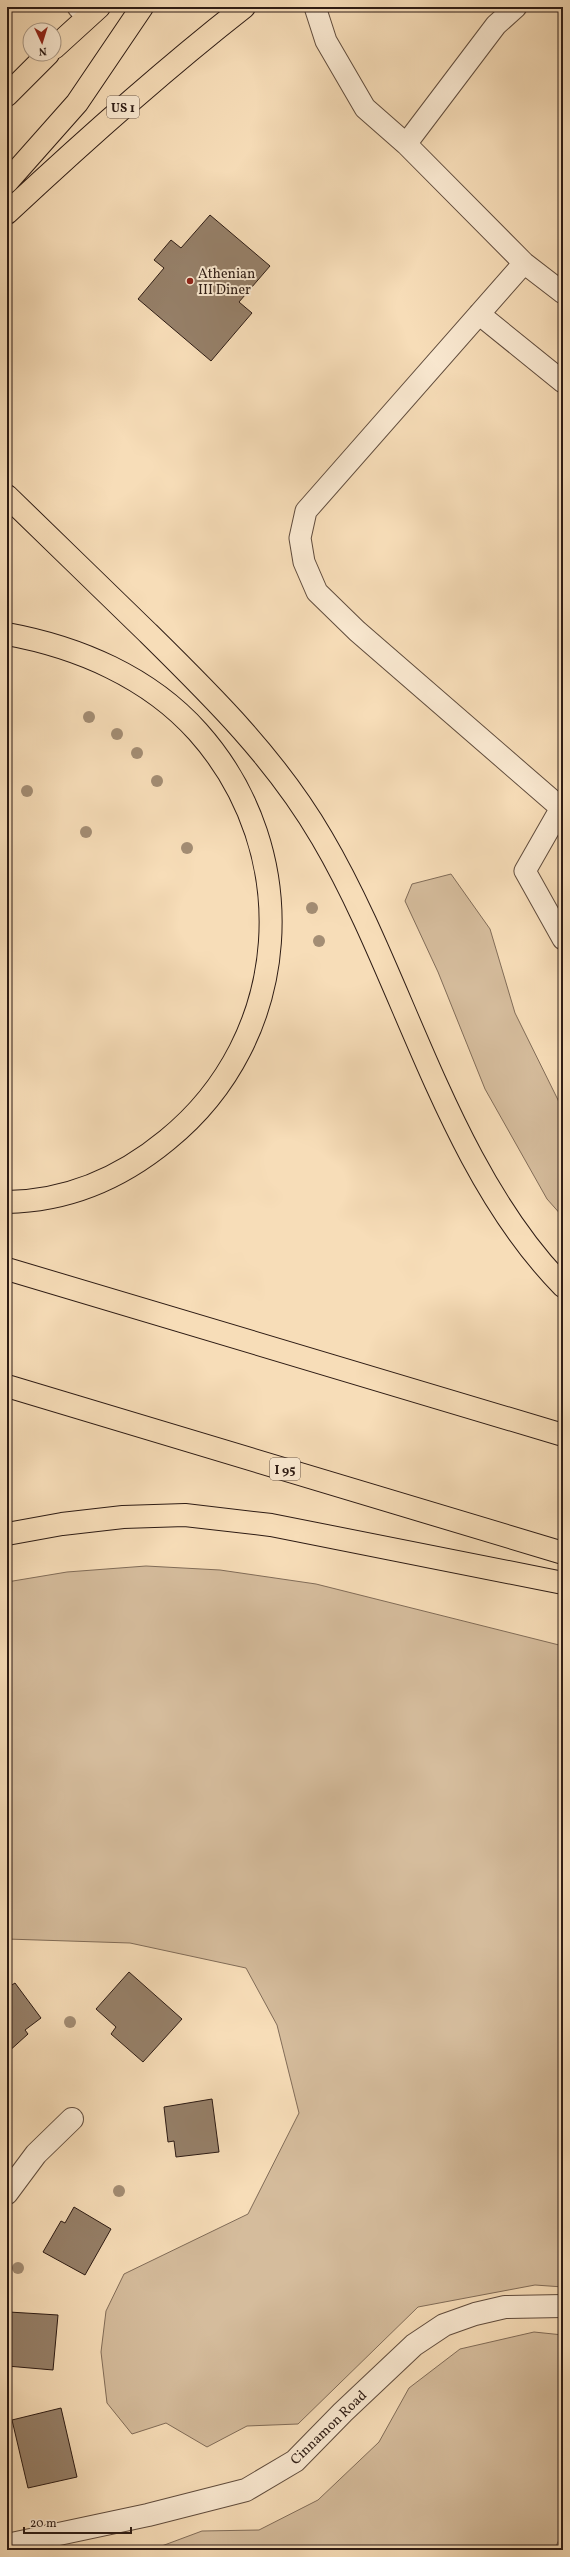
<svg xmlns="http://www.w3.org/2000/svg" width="570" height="2557" font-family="Vollkorn,serif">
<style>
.green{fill:#d5bc9c;stroke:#816c58}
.building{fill:#968069;stroke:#2d1b14}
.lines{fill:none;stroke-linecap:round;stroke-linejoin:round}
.service-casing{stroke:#604c3d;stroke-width:23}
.minor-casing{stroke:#604c3d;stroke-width:24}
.primary-casing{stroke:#2d1b14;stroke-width:24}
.motorway-casing{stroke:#2d1b14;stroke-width:24}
.service{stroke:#fae9d1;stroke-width:21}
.minor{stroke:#fae9d1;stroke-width:22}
.primary{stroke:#f7ddb8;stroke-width:22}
.motorway{stroke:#f7ddb8;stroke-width:22}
.tree{fill:#a38d74}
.poi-dot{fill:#8f2418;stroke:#fae9d1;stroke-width:1.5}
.labels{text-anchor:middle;stroke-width:4;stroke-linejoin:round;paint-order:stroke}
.shield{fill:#fae9d1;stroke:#6a594d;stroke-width:1}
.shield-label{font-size:13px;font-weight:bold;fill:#2d1b14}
.poi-label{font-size:14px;fill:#2d1b14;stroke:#fae9d1;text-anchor:start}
.street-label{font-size:14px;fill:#2d1b14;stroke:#fae9d1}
</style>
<rect width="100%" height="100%" fill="#f7ddb8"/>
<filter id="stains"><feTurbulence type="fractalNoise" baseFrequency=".005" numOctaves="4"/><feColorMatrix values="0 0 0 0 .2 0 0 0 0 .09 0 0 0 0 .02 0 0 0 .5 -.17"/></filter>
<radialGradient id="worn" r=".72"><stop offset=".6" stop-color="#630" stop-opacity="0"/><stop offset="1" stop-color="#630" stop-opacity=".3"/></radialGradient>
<!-- green -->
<path class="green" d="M451,874L490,929L515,1013L563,1110V1217L547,1199L485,1089L438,972L405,901L412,884Z
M146,1566L220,1570L316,1584L563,1646V2287L535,2285L418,2307L298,2424L247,2426L207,2447L166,2423L132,2434L107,2403L101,2352L106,2311L124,2274L248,2214L299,2113L277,2025L246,1968L130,1943L7,1939V1582L67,1572Z
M534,2332L563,2335V2532L554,2550H158L159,2547L202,2531L259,2530L318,2500L379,2442L409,2388L460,2349Z"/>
<!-- building -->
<path class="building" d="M210,215L270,266L239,302L252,313L211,361L138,299L164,268L154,260L171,240L181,248Z
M129,1972L182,2019L143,2062L111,2034L116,2027L96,2009Z
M15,1983L41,2018L25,2030L28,2034L7,2053V1988Z
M212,2099L219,2152L176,2157L174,2141L168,2142L164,2107Z
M74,2207L111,2229L85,2275L43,2252L61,2221L65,2223Z
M9,2312L58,2315L53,2370L7,2366Z
M61,2408L77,2477L28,2488L12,2420Z"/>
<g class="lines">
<defs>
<path id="service" d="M78,7L88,17
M315,7L326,41L365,108L406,144L524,263L563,293
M406,144L496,25L516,7
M524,263L306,511L300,538L304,562L317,592L357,631L561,808L525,871L563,939
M479,314L563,382"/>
<path id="minor" d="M7,2193L36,2154L72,2119
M7,2545L148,2515L246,2490L295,2461L343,2412L414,2345L444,2325L475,2314L505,2307L563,2306"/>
<path id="primary" d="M54,48L99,7
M7,95L48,54
M7,182L77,103L142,7
M7,213C84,141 161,72 244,7"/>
<path id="motorway" d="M7,496C54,542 101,587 148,633C213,697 276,759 322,838C405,979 447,1168 563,1286
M7,634C78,647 149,677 198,732C305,852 293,1038 167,1140C121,1178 67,1201 7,1202
M7,1269L563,1435
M7,1386L563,1553
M7,1534L62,1524L123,1517L185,1515L271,1525L563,1583"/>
</defs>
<!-- service casing -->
<use href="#service" class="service-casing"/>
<!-- minor casing -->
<use href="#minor" class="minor-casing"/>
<!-- primary casing -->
<use href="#primary" class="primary-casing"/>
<!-- motorway casing -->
<use href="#motorway" class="motorway-casing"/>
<!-- service -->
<use href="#service" class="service"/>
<!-- minor -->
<use href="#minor" class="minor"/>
<!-- primary -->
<use href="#primary" class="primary"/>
<!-- motorway -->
<use href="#motorway" class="motorway"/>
</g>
<!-- trees -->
<g class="tree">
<circle cx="89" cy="717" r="6"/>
<circle cx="117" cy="734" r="6"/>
<circle cx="137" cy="753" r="6"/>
<circle cx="157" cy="781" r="6"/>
<circle cx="27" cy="791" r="6"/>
<circle cx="86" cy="832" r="6"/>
<circle cx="187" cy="848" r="6"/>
<circle cx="312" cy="908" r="6"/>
<circle cx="319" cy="941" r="6"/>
<circle cx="70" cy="2022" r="6"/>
<circle cx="119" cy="2191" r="6"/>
<circle cx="18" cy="2268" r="6"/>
</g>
<!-- markers -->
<circle class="poi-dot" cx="190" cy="281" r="4"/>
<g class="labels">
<!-- shield labels -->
<g class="shield">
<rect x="107" y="96" width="32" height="22" rx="3"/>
<rect x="270" y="1458" width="30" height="22" rx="3"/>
</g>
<g class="shield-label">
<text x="123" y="112">US 1</text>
<text x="285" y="1474">I 95</text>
</g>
<!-- poi labels -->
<g class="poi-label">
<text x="198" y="278">Athenian<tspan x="198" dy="16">III Diner</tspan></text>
</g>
<!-- street labels -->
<g class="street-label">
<text transform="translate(328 2427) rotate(-44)" y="5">Cinnamon Road</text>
</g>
</g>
<!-- margin -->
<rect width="570" height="2557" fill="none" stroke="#f7ddb8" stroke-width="24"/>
<rect x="8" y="8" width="554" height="2541" fill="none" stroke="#2d1b14" stroke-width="2"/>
<rect x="12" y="12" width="546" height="2533" fill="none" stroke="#2d1b14"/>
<!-- north arrow -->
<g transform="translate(42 42) rotate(176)"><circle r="19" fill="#fae9d1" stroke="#a89785"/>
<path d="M0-3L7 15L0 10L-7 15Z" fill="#8f2418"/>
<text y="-6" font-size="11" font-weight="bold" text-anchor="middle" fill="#2d1b14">N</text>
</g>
<!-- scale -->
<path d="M24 2527v6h107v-6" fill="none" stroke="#2d1b14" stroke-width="2"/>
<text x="30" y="2527" font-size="12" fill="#2d1b14" stroke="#fae9d1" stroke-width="3" paint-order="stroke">20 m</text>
<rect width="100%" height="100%" filter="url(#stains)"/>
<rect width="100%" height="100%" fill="url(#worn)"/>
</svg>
